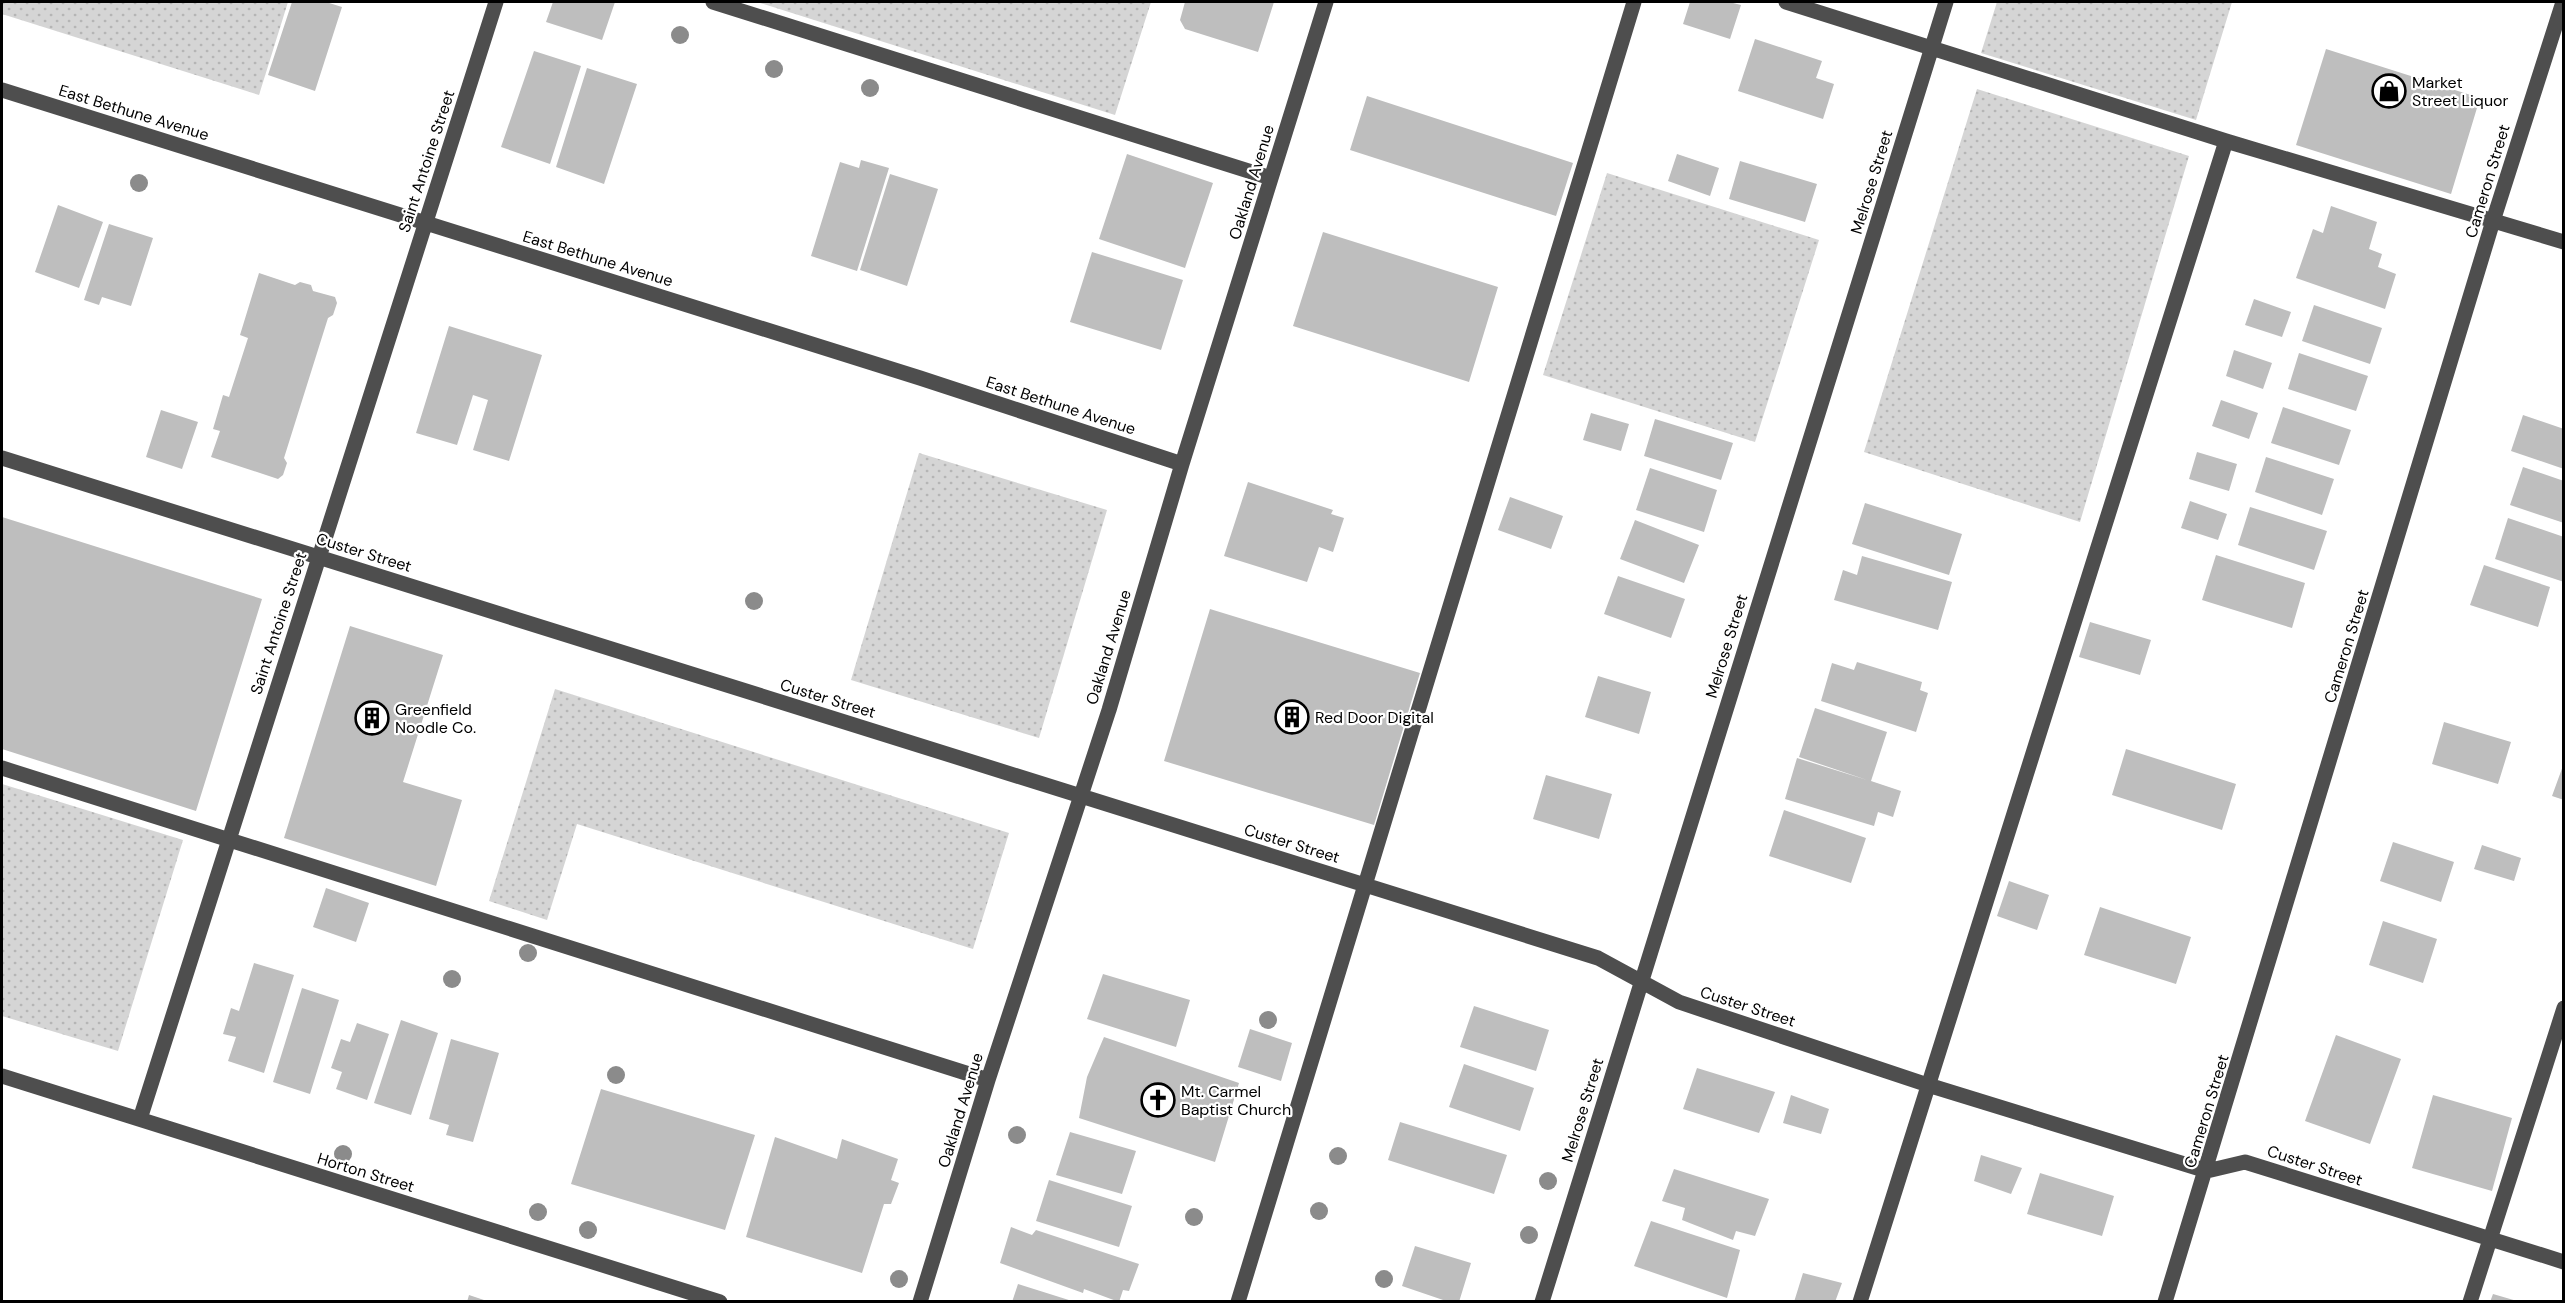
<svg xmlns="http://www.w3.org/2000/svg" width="2565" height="1303" font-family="'DM Sans',sans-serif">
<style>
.grass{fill:url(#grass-dots)}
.building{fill:#bebebe}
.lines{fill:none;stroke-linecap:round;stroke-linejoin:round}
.minor{stroke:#4e4e4e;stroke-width:15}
.tree{fill:#8b8b8b}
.labels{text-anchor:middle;stroke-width:4.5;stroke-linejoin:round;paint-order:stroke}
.poi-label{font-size:16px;fill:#000;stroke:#fff;text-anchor:start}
.street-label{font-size:16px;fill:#000;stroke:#fff}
</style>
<defs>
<pattern id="grass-dots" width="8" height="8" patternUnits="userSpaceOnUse" patternTransform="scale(1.5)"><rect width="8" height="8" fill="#d5d5d5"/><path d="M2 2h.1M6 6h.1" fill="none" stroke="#b5b5b5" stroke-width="1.8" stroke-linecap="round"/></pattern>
</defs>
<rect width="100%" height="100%" fill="#fff"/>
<!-- grass -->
<path class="grass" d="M2,2H288L259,95L2,14Z
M757,2H1151L1115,115Z
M1997,2H2232L2196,120L1981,53Z
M1977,89L2189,156L2080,522L1864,452Z
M1607,173L1819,240L1755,442L1543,375Z
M919,453L1107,510L1039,738L851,680Z
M555,689L1009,833L973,949L577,824L547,920L489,901Z
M2,784L183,840L118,1051L2,1016Z"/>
<!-- building -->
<path class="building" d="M292,2H326L342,7L315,91L268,75Z
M553,2H615L602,40L546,22Z
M1185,2H1274L1258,52L1185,29L1180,20Z
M1690,2H1729L1741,5L1730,39L1683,24Z
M1755,39L1822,61L1816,78L1834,84L1823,119L1738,91Z
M2326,49L2480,98L2451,194L2296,145Z
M534,51L581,66L550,164L501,147Z
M587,68L637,84L604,184L556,167Z
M1367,96L1573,163L1556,216L1350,150Z
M1127,154L1213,183L1185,268L1099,239Z
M1677,154L1719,168L1710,196L1668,181Z
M861,160L889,168L857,271L811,256L840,162L859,168Z
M1740,161L1817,184L1805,222L1729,199Z
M890,174L938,189L907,286L860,270Z
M58,205L103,222L79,288L35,272Z
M2331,206L2377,222L2369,249L2382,254L2378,267L2396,274L2385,309L2296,278L2313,229L2323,233Z
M109,224L153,238L131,306L102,297L99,305L84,300Z
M1323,232L1498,287L1469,382L1293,326Z
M1092,252L1183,280L1161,350L1070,322Z
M259,273L295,285L300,282L311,285L313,291L335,297L337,303L333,315L328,318L284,458L287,463L283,475L278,479L211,457L220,431L213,429L223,395L229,397L248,338L240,335Z
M2254,299L2291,312L2282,337L2245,325Z
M2314,305L2382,328L2370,364L2302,341Z
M449,326L542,355L509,461L473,450L488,400L473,395L457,445L416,433Z
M2234,350L2272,363L2263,389L2226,376Z
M2299,353L2368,376L2356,411L2288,389Z
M2221,400L2258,413L2249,439L2212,426Z
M2283,407L2351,430L2339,465L2271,443Z
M161,410L198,422L182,469L146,457Z
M1591,413L1629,424L1621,451L1583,440Z
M2523,415L2564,429V469L2511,451Z
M1655,419L1733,443L1721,480L1644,456Z
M2197,452L2237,464L2229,491L2189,479Z
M2266,457L2334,479L2322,515L2255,492Z
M2523,467L2564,481V523L2510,505Z
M1650,468L1717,490L1704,532L1636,510Z
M1248,482L1333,510L1331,514L1344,518L1333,552L1319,547L1307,582L1224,556Z
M1510,497L1563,516L1551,549L1498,530Z
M2190,501L2227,514L2218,540L2181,528Z
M1865,503L1962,534L1949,575L1852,544Z
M2250,507L2327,531L2314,570L2238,545Z
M2,517L262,599L196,811L2,749Z
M2508,518L2564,537V582L2495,559Z
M1635,520L1699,545L1684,583L1620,559Z
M2216,555L2305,583L2292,628L2202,600Z
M1862,556L1952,582L1938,630L1834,600L1843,570L1857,575Z
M2484,565L2550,587L2538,627L2470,605Z
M1618,576L1685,599L1671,638L1604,614Z
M1210,609L1420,673L1374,825L1164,761Z
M2090,622L2151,640L2140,675L2079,657Z
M350,626L443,655L403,782L462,800L436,886L284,838Z
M1857,662L1922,682L1920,690L1928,693L1916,732L1821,701L1832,663L1854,670Z
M1598,676L1651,692L1639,734L1585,717Z
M1815,708L1887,732L1871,781L1901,791L1893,817L1878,812L1874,826L1785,799L1797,758L1867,780L1799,757Z
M2444,722L2511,742L2498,784L2432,764Z
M2126,749L2236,784L2222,830L2112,795Z
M2564,763V800L2552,796Z
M1546,775L1612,794L1599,839L1533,819Z
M1784,810L1866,838L1851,883L1769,856Z
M2393,842L2454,862L2441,902L2380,881Z
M2482,845L2521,858L2514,881L2474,869Z
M2009,881L2049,895L2037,930L1997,916Z
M326,888L369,903L356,942L313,927Z
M2100,907L2191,937L2176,984L2084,955Z
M2383,921L2437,939L2423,983L2369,965Z
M254,963L294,975L264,1073L228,1061L236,1037L223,1034L231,1008L239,1011Z
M1103,974L1190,1000L1176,1047L1087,1019Z
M302,988L339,1000L310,1094L273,1082Z
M1474,1006L1549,1030L1536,1071L1460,1047Z
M401,1020L438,1033L411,1115L374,1103Z
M357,1023L389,1034L367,1100L336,1089L342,1072L331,1068L341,1039L350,1042Z
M1250,1029L1292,1043L1281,1081L1238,1067Z
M2336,1035L2401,1059L2370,1144L2305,1121Z
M1104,1037L1239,1083L1215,1162L1079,1118L1087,1077Z
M451,1039L499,1053L473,1142L446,1135L449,1125L429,1119Z
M1464,1064L1534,1088L1520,1131L1449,1107Z
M1697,1068L1775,1092L1759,1133L1683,1109Z
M601,1089L755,1135L725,1230L571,1184Z
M1791,1095L1829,1109L1821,1134L1783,1123Z
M2433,1095L2512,1118L2492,1191L2412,1168Z
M1400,1122L1507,1155L1494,1194L1388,1160Z
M1070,1132L1136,1151L1122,1194L1056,1175Z
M775,1137L837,1159L842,1139L898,1159L891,1180L899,1183L891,1204H884L862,1273L746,1237Z
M1981,1155L2022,1168L2011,1194L1974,1181Z
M1674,1169L1769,1199L1755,1236L1736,1231L1733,1240L1682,1220L1685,1208L1662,1201Z
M2040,1173L2114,1196L2102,1236L2027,1214Z
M1049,1180L1132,1206L1119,1247L1036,1221Z
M1651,1221L1740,1250L1727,1298L1634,1266Z
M1011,1227L1032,1235L1036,1230L1139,1264L1129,1291L1123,1290L1119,1302L1084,1289L1083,1293L1000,1263Z
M1415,1246L1471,1263L1459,1302H1449L1402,1286Z
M1803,1273L1842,1283L1835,1302H1794Z
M1018,1284L1072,1301V1302H1012Z
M2493,1294L2517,1301V1302H2490Z
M469,1295L487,1301V1302H467Z"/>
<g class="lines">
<!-- minor -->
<path class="minor" d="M713,2L1271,178
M1786,2L2226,141L2564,242
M2,90L920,378L1182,464
M2,458L1598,958L1679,1002L1928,1085L2207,1171L2245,1162L2564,1262
M2,768L988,1080
M2,1076L720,1302
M140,1119L496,2
M920,1302L988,1080L1109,710L1182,464L1326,2
M1238,1302L1634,2
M1542,1302L1946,2
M1860,1302L2226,141
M2165,1302L2493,221L2563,2
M2470,1302L2564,1008"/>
</g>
<!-- trees -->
<g class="tree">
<circle cx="680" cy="35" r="9"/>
<circle cx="774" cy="69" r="9"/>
<circle cx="870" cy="88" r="9"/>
<circle cx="139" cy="183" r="9"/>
<circle cx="754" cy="601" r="9"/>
<circle cx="528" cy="953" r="9"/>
<circle cx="452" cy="979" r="9"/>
<circle cx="1268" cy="1020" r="9"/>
<circle cx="616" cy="1075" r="9"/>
<circle cx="1017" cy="1135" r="9"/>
<circle cx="343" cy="1154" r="9"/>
<circle cx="1338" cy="1156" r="9"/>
<circle cx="1548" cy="1181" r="9"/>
<circle cx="1319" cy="1211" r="9"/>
<circle cx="538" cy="1212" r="9"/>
<circle cx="1194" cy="1217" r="9"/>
<circle cx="588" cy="1230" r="9"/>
<circle cx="1529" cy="1235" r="9"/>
<circle cx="899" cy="1279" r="9"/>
<circle cx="1384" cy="1279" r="9"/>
</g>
<!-- icons -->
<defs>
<symbol id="shop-ring" viewBox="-11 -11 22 22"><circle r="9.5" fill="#fff" stroke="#000" stroke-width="1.5"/><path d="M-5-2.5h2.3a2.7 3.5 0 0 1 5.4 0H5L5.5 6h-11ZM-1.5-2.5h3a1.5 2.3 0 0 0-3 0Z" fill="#000"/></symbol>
<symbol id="building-ring" viewBox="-11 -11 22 22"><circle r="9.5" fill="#fff" stroke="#000" stroke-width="1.5"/><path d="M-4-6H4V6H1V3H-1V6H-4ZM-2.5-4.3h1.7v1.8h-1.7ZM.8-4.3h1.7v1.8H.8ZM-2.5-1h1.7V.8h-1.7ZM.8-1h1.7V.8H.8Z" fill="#000"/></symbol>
<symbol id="church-ring" viewBox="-11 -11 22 22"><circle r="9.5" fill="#fff" stroke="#000" stroke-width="1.5"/><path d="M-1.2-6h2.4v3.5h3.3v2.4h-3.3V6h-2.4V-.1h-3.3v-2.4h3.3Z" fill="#000"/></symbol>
</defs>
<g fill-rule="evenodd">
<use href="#shop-ring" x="2370" y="72" width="38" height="38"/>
<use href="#building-ring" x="1273" y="698" width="38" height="38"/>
<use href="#building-ring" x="353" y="699" width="38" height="38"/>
<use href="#church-ring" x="1139" y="1081" width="38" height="38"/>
</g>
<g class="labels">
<!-- poi labels -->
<g class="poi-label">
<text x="2412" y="88">Market<tspan x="2412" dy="18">Street Liquor</tspan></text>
<text x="395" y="715">Greenfield<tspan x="395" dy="18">Noodle Co.</tspan></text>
<text x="1315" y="723">Red Door Digital</text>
<text x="1181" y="1097">Mt. Carmel<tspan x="1181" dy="18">Baptist Church</tspan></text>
</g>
<!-- street labels -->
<g class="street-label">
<text transform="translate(134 112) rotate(17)" y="6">East Bethune Avenue</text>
<text transform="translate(426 161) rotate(-72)" y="6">Saint Antoine Street</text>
<text transform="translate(2487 181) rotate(-73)" y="6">Cameron Street</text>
<text transform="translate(1251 182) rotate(-73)" y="6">Oakland Avenue</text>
<text transform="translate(1871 182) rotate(-73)" y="6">Melrose Street</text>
<text transform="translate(598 258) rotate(17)" y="6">East Bethune Avenue</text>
<text transform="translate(1061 405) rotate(18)" y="6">East Bethune Avenue</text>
<text transform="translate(364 552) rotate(17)" y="6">Custer Street</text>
<text transform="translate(278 623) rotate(-72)" y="6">Saint Antoine Street</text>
<text transform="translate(1726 646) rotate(-73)" y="6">Melrose Street</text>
<text transform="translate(2346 646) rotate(-73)" y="6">Cameron Street</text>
<text transform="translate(1108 647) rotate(-73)" y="6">Oakland Avenue</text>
<text transform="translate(828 698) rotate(17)" y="6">Custer Street</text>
<text transform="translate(1292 843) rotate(17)" y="6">Custer Street</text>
<text transform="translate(1748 1006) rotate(18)" y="6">Custer Street</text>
<text transform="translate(960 1110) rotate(-73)" y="6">Oakland Avenue</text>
<text transform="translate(1582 1110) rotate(-73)" y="6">Melrose Street</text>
<text transform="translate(2206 1111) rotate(-73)" y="6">Cameron Street</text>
<text transform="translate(2315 1165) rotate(18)" y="6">Custer Street</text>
<text transform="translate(366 1172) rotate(17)" y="6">Horton Street</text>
</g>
</g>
<!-- border -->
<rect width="2565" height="1303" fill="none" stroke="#000000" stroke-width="6"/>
</svg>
